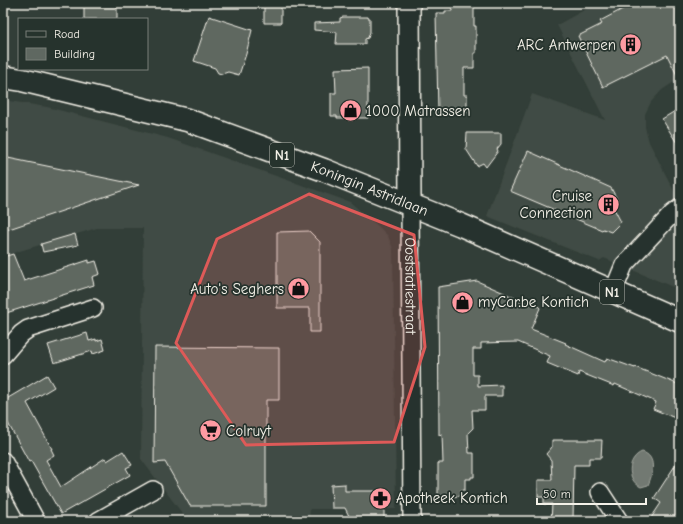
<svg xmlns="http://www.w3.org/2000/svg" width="683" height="524" font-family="'Comic Neue',sans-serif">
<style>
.built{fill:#404b44}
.water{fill:#727972;stroke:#a6a9a1}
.building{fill:#5f6861;stroke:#f4f1e8}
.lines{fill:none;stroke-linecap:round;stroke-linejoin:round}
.minor-casing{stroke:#f4f1e8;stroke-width:20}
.tertiary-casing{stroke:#f4f1e8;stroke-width:24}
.primary-casing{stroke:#f4f1e8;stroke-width:25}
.minor{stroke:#26332d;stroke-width:17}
.tertiary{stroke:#26332d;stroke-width:21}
.primary{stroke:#26332d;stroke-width:22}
.marked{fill:#de5a58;fill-opacity:0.2;stroke:#de5a58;stroke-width:3;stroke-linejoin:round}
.labels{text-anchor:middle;stroke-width:3.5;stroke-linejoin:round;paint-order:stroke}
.shield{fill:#26332d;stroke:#b6b8b0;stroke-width:1}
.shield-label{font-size:14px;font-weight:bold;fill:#f4f1e8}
.poi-label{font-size:15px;fill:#f4f1e8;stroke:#26332d;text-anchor:start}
.street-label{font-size:15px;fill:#f4f1e8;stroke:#26332d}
</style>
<rect width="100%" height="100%" fill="#323e38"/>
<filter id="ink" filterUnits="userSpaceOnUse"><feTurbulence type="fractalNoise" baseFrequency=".025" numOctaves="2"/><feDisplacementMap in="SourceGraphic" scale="8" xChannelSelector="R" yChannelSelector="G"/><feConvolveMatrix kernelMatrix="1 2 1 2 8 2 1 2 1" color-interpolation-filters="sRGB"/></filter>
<g filter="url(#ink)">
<!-- built -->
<path class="built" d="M597,3H680V78L662,90L651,102L645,114V127L649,142L679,201L680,200V290L604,258L599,261L487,216L532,94L605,120L557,25Z
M3,100L47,107L168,138L350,202L378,226L388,236L393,249L396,509H310L309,521H188L141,459L143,228H97L3,256Z"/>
<!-- water -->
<path class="water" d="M642,452C657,456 653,474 648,485L641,487C626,480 627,458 642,452Z"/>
<!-- building -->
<path class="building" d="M84,3H117V19H84Z
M264,3H281V23H264Z
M452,3H474V26H476V53H474V68H464V95H467V113H438L436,13H445V11H452Z
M634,3H680V81L667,55L603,87L578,36L602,24L600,21Z
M209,16L252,30L246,54L239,75L228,72L222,74L218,73L215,68L194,61Z
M343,17H368V18H370V32L368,38L365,39V44H336L337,32L314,30V23L340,22V18Z
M368,68V118H337V116H331V93H336L335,69Z
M680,108V148L662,119Z
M467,133H501V144L497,149L498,151L486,167L483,163L477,166L466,149Z
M528,151L611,188L618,201L609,199L621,222L611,232L603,229L602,230L510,191Z
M3,157L139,185L3,231Z
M309,231L320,242V332H310V308H277V232Z
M75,234L78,245L43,252L41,244Z
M13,254L24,281L89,260V263L96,261L100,274L92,277L94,285L3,314V257Z
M477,281L529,304L535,303L540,308L531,329L566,343L565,344L605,362L607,358L635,368V367L680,385V420L653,409L656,402L615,384L614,386L579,372L578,376L547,363L550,356L518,342L481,343V349H473V375H478V386L502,385V396H485V410H472L473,428L468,433L469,453H474V477H471V479H465V490H461L460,496L438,498V463H443L442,434L439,435L438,287Z
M87,333L89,341L96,339V341L102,339L105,350L93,354L92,351L54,363L48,345Z
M155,347L279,348V400H266V506H190L165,462L154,463Z
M47,375L54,387L27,403L52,449H51L54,455L46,460L61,487L105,458L107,461L123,451L132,465L126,468L130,475L61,514L31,461L29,462L3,414V401Z
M552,440H602L601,458H589V465H574L573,521H551L552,504H544V497H538V480H552L551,460L546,454L552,447Z
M680,458V521H649L661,503L654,498Z
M345,484V491H375V494H384V520H351L345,508H332L331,485Z"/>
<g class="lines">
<defs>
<g id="minor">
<path id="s1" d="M410,205L412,521"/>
<path d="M613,292L624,265L672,214L680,208"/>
<path d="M3,355L21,334L28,329L93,308"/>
<path d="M3,461L36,521"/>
<path d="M600,492L619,521"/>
<path d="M98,521L153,490"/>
</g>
<path id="tertiary" d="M409,3L410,205"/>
<g id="primary">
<path id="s2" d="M3,77L22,80L187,120L324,170L461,225L680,321"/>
</g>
</defs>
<!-- minor casing -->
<use href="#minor" class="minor-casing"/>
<!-- tertiary casing -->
<use href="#tertiary" class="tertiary-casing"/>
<!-- primary casing -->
<use href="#primary" class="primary-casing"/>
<!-- minor -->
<use href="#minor" class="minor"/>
<!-- tertiary -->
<use href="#tertiary" class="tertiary"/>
<!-- primary -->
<use href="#primary" class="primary"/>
</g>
</g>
<!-- marked area -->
<path class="marked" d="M309,194L414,235L425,347L394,442L246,445L176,343L217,239Z"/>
<!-- icons -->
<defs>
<symbol id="building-disc" viewBox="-11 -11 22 22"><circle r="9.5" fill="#ff9aa2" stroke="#26332d"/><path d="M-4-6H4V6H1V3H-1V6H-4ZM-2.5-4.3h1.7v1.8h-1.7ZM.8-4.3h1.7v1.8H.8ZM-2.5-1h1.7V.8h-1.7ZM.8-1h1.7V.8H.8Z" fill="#111"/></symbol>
<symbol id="shop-disc" viewBox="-11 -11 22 22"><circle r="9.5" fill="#ff9aa2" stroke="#26332d"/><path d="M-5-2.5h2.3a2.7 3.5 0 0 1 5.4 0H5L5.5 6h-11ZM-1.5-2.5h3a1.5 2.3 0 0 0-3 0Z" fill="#111"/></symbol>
<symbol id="supermarket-disc" viewBox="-11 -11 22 22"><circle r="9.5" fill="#ff9aa2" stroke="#26332d"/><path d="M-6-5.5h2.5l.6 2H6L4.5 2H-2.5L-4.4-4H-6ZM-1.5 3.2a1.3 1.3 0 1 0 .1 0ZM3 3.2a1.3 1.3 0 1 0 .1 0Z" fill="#111"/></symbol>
<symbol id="pharmacy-disc" viewBox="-11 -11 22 22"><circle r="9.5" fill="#ff9aa2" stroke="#26332d"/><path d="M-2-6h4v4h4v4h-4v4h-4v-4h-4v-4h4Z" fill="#111"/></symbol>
</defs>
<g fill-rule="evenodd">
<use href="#building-disc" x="618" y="32" width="25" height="25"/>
<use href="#shop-disc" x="338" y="98" width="25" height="25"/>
<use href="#building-disc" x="596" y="192" width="25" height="25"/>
<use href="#shop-disc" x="286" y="276" width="25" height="25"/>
<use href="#shop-disc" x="450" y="290" width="25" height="25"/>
<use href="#supermarket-disc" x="198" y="418" width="25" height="25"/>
<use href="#pharmacy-disc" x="368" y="486" width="25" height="25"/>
</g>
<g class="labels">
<!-- shield labels -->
<g class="shield">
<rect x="270" y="143" width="24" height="24" rx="3"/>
<rect x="600" y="280" width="24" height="24" rx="3"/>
</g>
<g class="shield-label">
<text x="282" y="160">N1</text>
<text x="612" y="297">N1</text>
</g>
<!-- poi labels -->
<g class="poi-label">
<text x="616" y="50" text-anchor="end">ARC Antwerpen</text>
<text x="366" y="116">1000 Matrassen</text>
<text x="592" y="201" text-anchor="end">Cruise<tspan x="592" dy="17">Connection</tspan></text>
<text x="284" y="294" text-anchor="end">Auto's Seghers</text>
<text x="478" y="307">myCar.be Kontich</text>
<text x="226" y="436">Colruyt</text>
<text x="396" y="503">Apotheek Kontich</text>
</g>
<!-- street labels -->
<g class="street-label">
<text dy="5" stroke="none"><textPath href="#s2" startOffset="384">Koningin Astridlaan</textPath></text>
<text dy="5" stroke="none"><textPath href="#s1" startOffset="81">Ooststatiestraat</textPath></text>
</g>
</g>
<!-- margin -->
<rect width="683" height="524" fill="none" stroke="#26332d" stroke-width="16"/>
<rect x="8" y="8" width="667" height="508" fill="none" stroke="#f4f1e8" stroke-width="1.5" filter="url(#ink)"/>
<!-- legend -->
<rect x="18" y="18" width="130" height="52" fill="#26332d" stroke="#787f78"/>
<rect x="26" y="31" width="20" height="6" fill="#26332d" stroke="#787f78"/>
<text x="54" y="38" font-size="12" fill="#f4f1e8">Road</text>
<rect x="26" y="48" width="20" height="12" fill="#5f6861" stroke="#787f78"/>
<text x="54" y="58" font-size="12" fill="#f4f1e8">Building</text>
<!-- scale -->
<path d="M537 498v6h109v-6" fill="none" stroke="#f4f1e8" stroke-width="2"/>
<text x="543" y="498" font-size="12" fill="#f4f1e8" stroke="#26332d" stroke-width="3" paint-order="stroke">50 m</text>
</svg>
